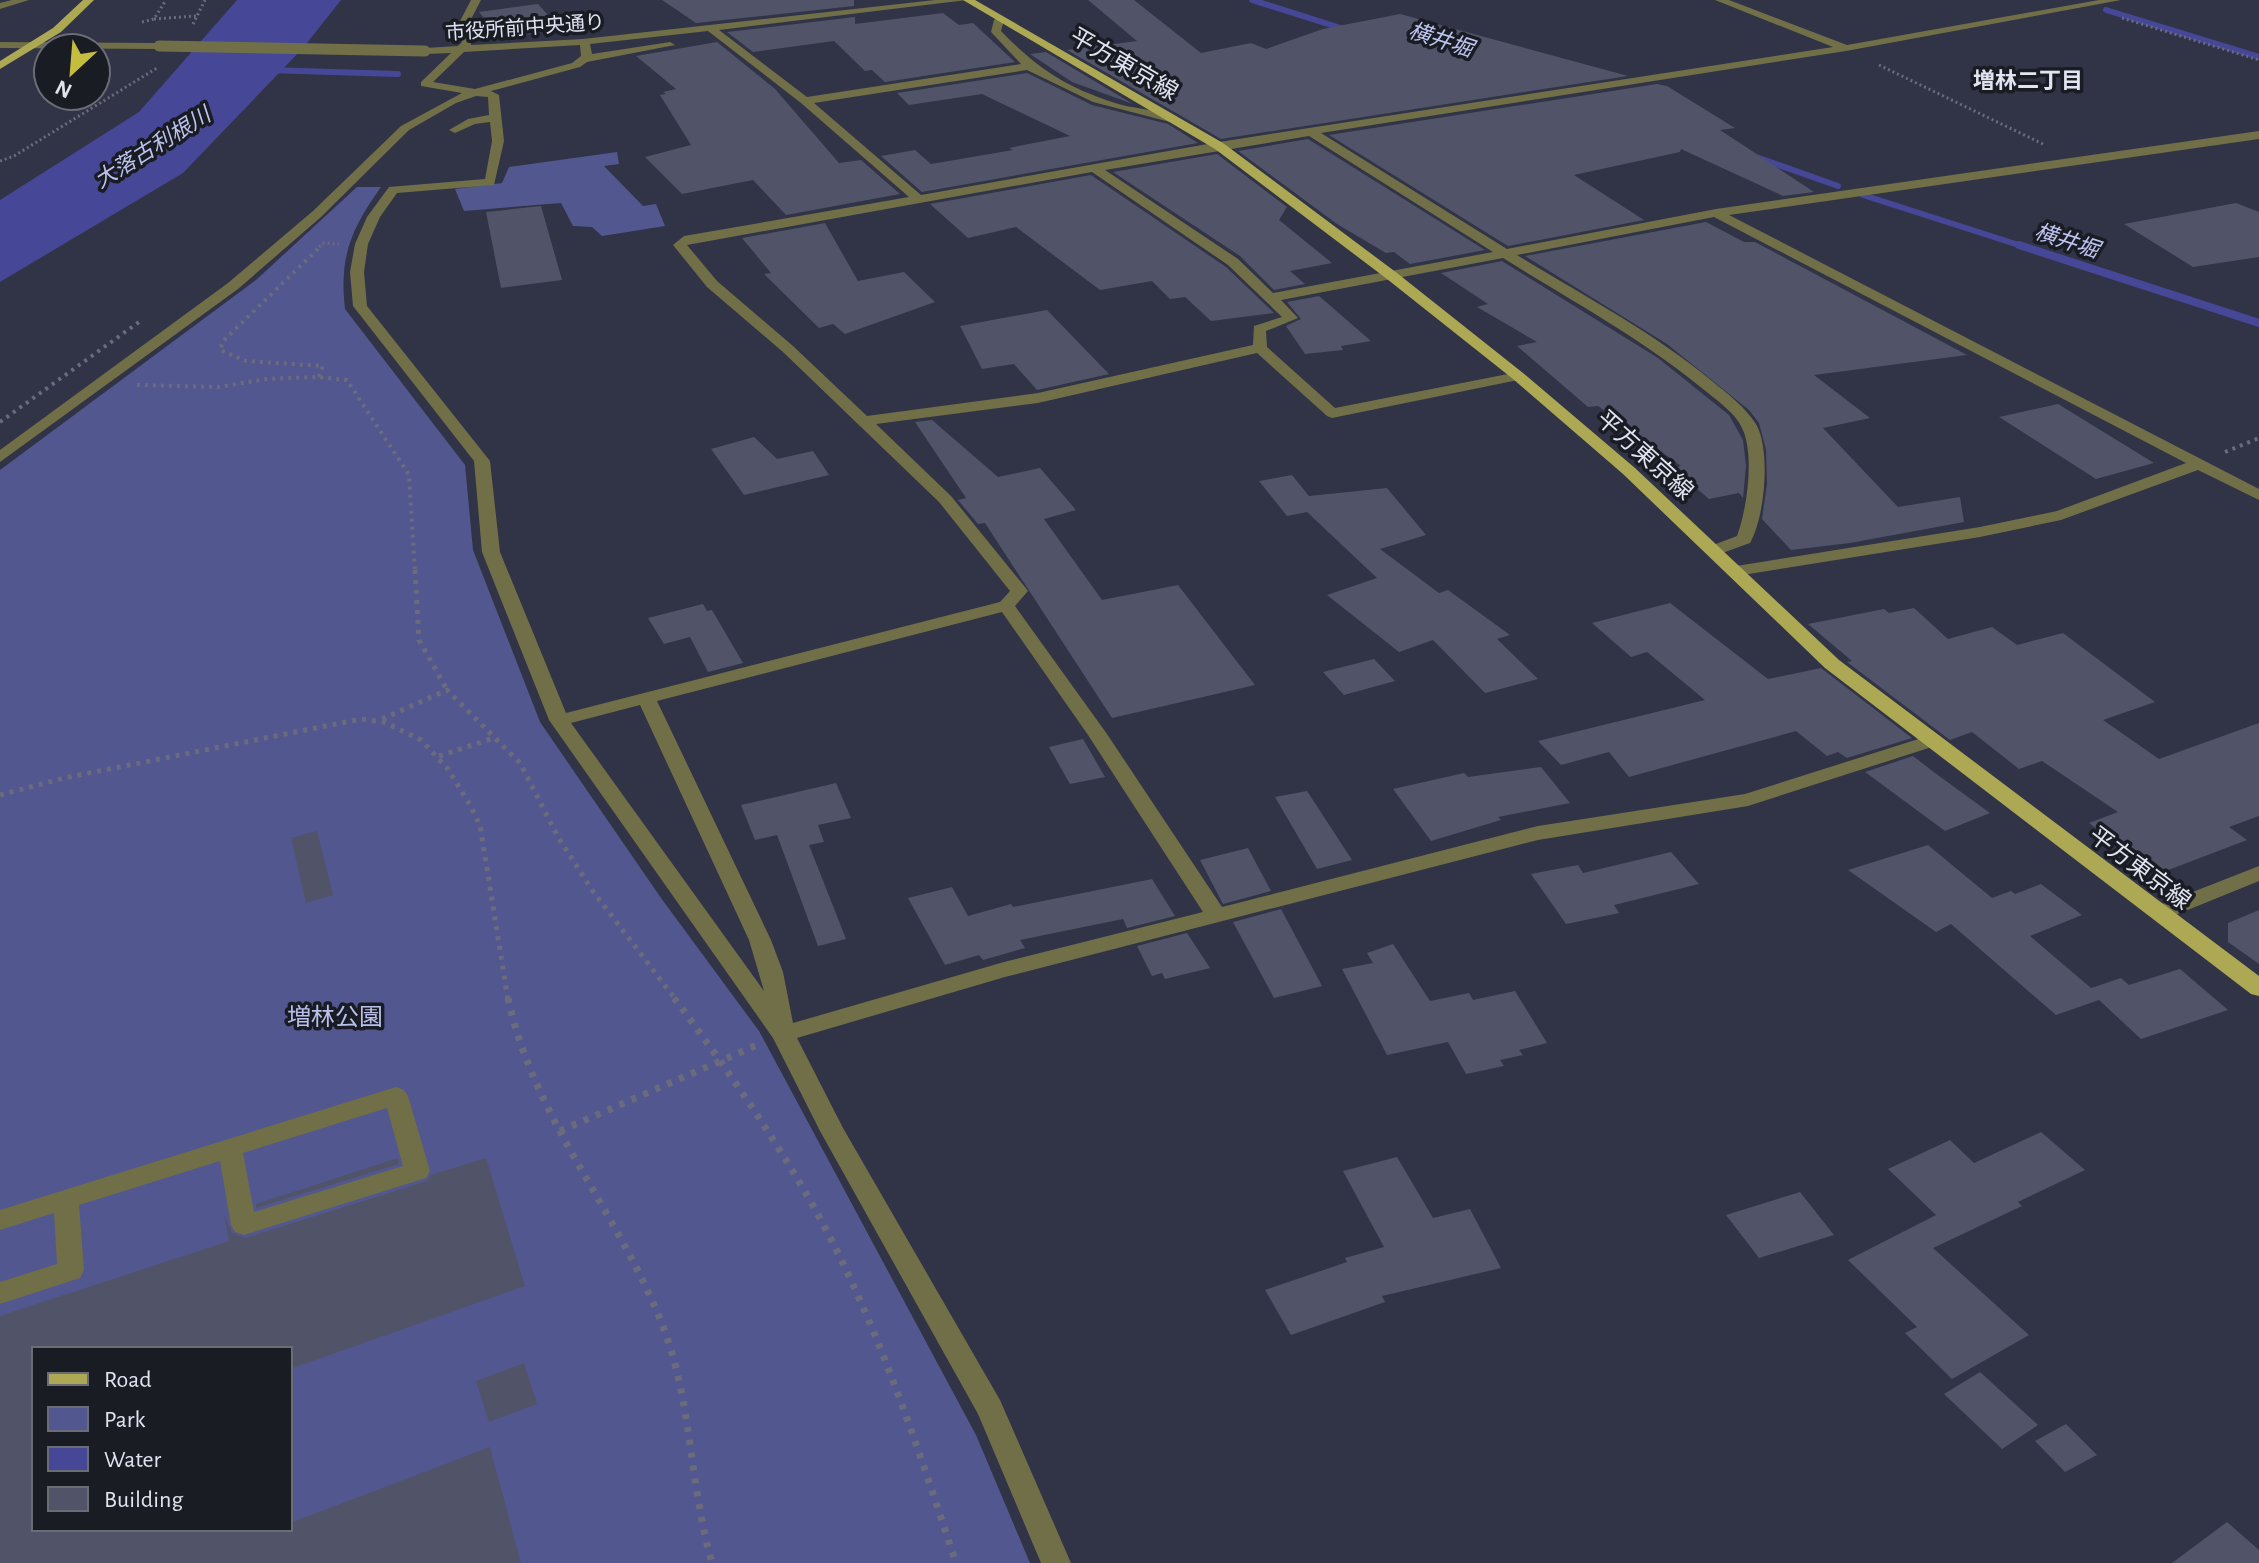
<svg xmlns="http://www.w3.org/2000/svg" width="2259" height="1563" font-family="'Alegreya Sans','Noto Sans JP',sans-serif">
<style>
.green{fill:#52578f;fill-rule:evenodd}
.water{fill:#464897}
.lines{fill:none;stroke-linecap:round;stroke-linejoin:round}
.stream-far1{stroke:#464897;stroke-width:6}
.stream{stroke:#464897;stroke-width:8}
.building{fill:#515469}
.path-far3{stroke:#6a6c7d;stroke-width:3;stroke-dasharray:2 3;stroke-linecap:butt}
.path-far2{stroke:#6a6c7d;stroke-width:4;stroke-dasharray:3 5;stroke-linecap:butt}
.path-far1{stroke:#6a6c7d;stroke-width:5;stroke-dasharray:4 6;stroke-linecap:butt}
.path{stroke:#6a6c7d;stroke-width:7;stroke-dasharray:5 8;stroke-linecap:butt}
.minor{fill:#716f48;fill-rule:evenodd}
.major{fill:#aca853;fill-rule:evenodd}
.minor-bridge{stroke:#716f48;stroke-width:11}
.labels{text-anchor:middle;stroke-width:7;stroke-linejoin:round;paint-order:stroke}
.far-street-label{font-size:20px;fill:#e1e3f0;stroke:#1a1c24}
.far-water-label{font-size:22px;font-style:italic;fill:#bdc4f0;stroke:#1a1c24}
.far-neighbourhood-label{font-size:22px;font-weight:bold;fill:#e1e3f0;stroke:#1a1c24}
.street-label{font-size:24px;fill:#e1e3f0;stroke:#1a1c24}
.park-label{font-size:24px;fill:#bac0ec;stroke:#1a1c24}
</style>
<rect width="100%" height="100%" fill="#313346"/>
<!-- green -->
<path class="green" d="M617,152L619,164L604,166L643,206L656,204L665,226L602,236L592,227L573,226L561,203L464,211L455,189L502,183L509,167Z
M357,187H381C351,229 339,257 345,309L465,465L473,550L540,722L661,898L759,1031L976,1435L1030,1563H0V470L256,280ZM34,1349H290V1529H34Z"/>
<!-- water -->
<path class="water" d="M237,0H341L303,48L183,173L0,282V200L139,112Z"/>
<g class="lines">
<!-- stream-far1 -->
<path class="stream-far1" d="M1252,0L1347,30
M2106,10L2259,57
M267,70L398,74
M1756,157L1838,186
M1863,195L2025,247"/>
<!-- stream -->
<path class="stream" d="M2019,245L2259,323"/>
</g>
<!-- building -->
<path class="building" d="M662,0H854V6L696,23Z
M1088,0H1134L1201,53L1251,43L1266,49L1323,29L1400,14L1628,76L1221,139L1067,50L1137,41Z
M538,4L562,30L501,38L479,12Z
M943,13L959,25L973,23L1015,62L885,82L872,70L865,71L834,41L753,52L727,32L855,17V24Z
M717,42L775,89L839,163L861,160L900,194L786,215L753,180L682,194L645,157L691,145L660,95L666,94L663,92L676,89L636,56Z
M1046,52L1133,104L1072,82L1030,54Z
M1027,73L1092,105L1168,124L1198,143L922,192L881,156L915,150L931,164L1013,150L1009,148L1070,136L982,94L909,105L897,93Z
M1657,84L1667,86L1735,128L1720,130L1814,192L1783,196L1681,149L1680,152L1574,175L1644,220L1508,246L1329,135Z
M1308,139L1485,250L1410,264L1394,252L1386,253L1337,224L1238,151Z
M1217,154L1287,207L1279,220L1332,263L1290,271L1305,284L1274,290L1240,256L1113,172Z
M1091,175L1226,267L1274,313L1211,321L1185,297L1170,299L1152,281L1100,290L1016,227L968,238L930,204Z
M2236,203L2259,212V257L2193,267L2124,224Z
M541,206L562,280L501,288L486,212Z
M1706,222L1744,242H1755L1967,355L1814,375L1870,418L1823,428L1898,507L1960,497L1964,522L1850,543L1791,550L1762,519L1767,484L1766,450L1759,423L1749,410L1667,344L1525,256Z
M825,223L858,281L904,272L935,302L845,334L833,324L819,328L764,274L771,273L742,238Z
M1502,261L1658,358L1729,415L1743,440L1746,466L1743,498L1739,493L1709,499L1673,468L1681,466L1598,406L1588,407L1517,346L1537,342L1477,307L1488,304L1441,273Z
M1319,296L1371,341L1341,346L1343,350L1305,354L1286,326L1301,319L1287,302Z
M1047,310L1109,374L1037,390L1014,364L982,369L960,326Z
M2058,404L2154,463L2096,479L1999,417Z
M932,420L998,477L1040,468L1076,510L1044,519L1102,600L1178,585L1255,685L1112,718L985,523L978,524L958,500L966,498L915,422Z
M754,437L777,459L813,451L829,475L744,495L711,449Z
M1292,475L1309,496L1387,488L1426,535L1380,549L1439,593L1448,590L1510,635L1497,639L1538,679L1485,693L1433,640L1399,652L1327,595L1377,578L1307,512L1287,516L1259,481Z
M1670,603L1768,679L1821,668L1912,738L1847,758L1838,752L1827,756L1796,731L1629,777L1609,752L1561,765L1538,741L1705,700L1647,652L1631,657L1592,623Z
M703,604L707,611L712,610L743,663L708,672L690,637L664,644L648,618Z
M1914,608L1948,639L1992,627L2017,645L2063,633L2155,702L2103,720L2159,759L2259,723V816L2229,827L2247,840L2163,872L2152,863L2145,865L2089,823L2118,812L2042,761L2019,769L1972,732L1950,740L1847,662L1852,661L1808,624L1884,609L1889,613Z
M1374,659L1395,681L1344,695L1323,672Z
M1083,739L1105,777L1070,784L1049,747Z
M1913,756L1935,773L1990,813L1945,831L1865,772Z
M1541,767L1570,803L1498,817L1501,820L1431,841L1393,789L1464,773L1468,777Z
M836,783L851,818L818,825L824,842L809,845L846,939L818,946L777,835L755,840L741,805Z
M1307,791L1352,860L1317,869L1275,797Z
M317,831L333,895L306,903L291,838Z
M1928,845L1992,898L2011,891L2015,894L2041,884L2082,915L2030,936L2091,988L2121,978L2129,985L2180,969L2228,1010L2141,1039L2099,1000L2056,1015L1951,924L1936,932L1848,870Z
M1248,848L1271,891L1223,904L1200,860Z
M1671,852L1699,884L1614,905L1619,913L1566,924L1531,874L1578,865L1583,873Z
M1152,879L1175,916L1127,928L1123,919L1020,940L1025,948L983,960L979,955L945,965L908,898L952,887L968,916L1011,904L1013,907Z
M1281,909L1322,986L1274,998L1233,922Z
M2259,910V964L2228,942V923Z
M1187,933L1210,968L1165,979L1162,973L1152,976L1137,946Z
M1393,944L1430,1001L1469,993L1473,1000L1515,991L1547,1043L1519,1050L1523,1055L1500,1060L1504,1066L1466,1074L1448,1042L1387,1055L1342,969L1373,963L1367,953Z
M2041,1132L2085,1170L2018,1202L2022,1206L1933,1248L2029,1335L1952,1379L1905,1333L1917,1327L1848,1260L1936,1215L1888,1169L1950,1140L1974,1163Z
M1397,1157L1433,1218L1470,1209L1501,1268L1382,1296L1385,1302L1291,1335L1265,1290L1347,1262L1345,1258L1384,1247L1343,1171Z
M398,1158L399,1164L256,1208V1204Z
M486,1158L525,1286L290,1369V1349H34V1529H290V1523L490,1447L521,1563H0V1316L229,1241L224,1215L232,1233L245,1238L427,1181L431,1175Z
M1800,1192L1834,1235L1759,1258L1726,1215Z
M524,1363L537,1404L489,1422L476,1381Z
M1980,1372L2038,1425L2002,1449L1944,1394Z
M2066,1424L2097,1455L2065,1472L2035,1441Z
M2227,1522L2259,1550V1563H2172Z"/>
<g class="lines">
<!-- path-far3 -->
<path class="path-far3" d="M2122,18L2259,60
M154,19L196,16
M142,22L154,19L166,0
M193,24L205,0
M1879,65L2043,144
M0,161L14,156L157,68
M319,247L324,243L339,244"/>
<!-- path-far2 -->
<path class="path-far2" d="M319,377L323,366L246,361L220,350L223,341L322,245
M137,385L219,387L266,379L319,377L347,380L409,475L415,572
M0,422L139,322
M2225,452L2259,438"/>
<!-- path-far1 -->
<path class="path-far1" d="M415,570L419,640L447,690
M382,719L447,690L520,763L558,837L592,890L676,1000
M439,756L494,738
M0,795L64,778L361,719L384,722L421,740L448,769L470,805L480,825L508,1000"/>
<!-- path -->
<path class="path" d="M508,998C534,1121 622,1216 665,1332C692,1406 690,1487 712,1563
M674,998C721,1060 765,1124 804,1190C872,1306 914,1436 956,1563
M560,1131L757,1045"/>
<!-- minor -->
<path class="minor" d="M12,0H29L0,9V3Z
M471,0H481L468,25L471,45L583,39L935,0H967L719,30L807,97L1021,64L991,32L994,20L999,17L1004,20L1001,31C1040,71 1069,89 1122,105C1138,109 1162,110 1176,119L1170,122L1093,102L1027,70L814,103L921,195L1219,142L1833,47L1715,0H1729L1847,45L2099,0H2121L1846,51L1321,133L1507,249L1716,209L2259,131V139L1729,215L2259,489V500L2198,470L2061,520L1980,537L1736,576L1730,575L1727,571L1736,566L1980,527L2057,511L2186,463L1714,217L1517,255C1582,295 1653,332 1712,381C1728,394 1745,407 1756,424C1771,450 1765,517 1750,543L1714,556L1708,555L1705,551L1708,547L1737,536C1747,509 1755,454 1742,428C1735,413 1720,403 1708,393C1646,341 1572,301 1503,258L1281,300L1298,318L1266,331L1267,347L1335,408L1518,372L1525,376L1523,379L1332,418L1327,416L1257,353L1038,403L876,424L951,496L1025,587L1028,591L1015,606L1107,734L1222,907L1538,826L1745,794L1931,735L1941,741L1938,745L1748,806L1538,840L1005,977L797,1038L843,1128L1000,1400L1071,1563H1041L978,1414L820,1131L773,1038L549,720L482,552L474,461L353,306L350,272L355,244L367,217L389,187L485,179L492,141L490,122L475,124L455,133L449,130L468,119L489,115L488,97L476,96L456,103L409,130L321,217L238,289L0,462V450L228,283L313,211L401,126L462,93L421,86V82L451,53L425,54L420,51L425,48L458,46L462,42L458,25ZM708,31L801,103L909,197L684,236L673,245L707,287L783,352L939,502L1010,591L1000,602L566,713L500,552L490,461L367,306L364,272L368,244L380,217L397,193L494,185L504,141L499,95L491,91L580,67L587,62L675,45L670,42L592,54L590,44ZM580,45L581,56L572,63L475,89L433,82L464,52ZM1309,136L1493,252L1273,293L1238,259L1105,170ZM1092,172L1228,265L1282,317L1254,326L1253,345L1038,393L867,416L793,346L717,281L687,245ZM1002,612L1088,735L1203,912L1004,962L793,1023L783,972L771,940L657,701ZM640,705L749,940L764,991L571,723Z
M0,42L159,43L164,46L159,49L0,48Z
M2259,866V881L2168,918H2152L2149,913L2152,908Z
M396,1087L404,1090L408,1096L430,1171L426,1178L244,1235L235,1232L231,1225L220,1161L79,1205L84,1270L80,1278L0,1304V1282L57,1264L54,1213L0,1230V1210ZM387,1108L403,1166L254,1212L243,1153Z"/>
<!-- major -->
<path class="major" d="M83,0H94L61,32L0,69V61L53,28Z
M963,0H975L1223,143L1397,273L1523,373L1635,468L1839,660L2259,976V996L2251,994L1825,668L1623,474L1513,379L1387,279L1215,149Z"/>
<!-- minor-bridge -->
<path class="minor-bridge" d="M159,46L425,51"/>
</g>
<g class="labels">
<!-- far-street labels -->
<g class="far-street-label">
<text transform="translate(525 27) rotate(-4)" y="7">市役所前中央通り</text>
</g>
<!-- far-water labels -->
<g class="far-water-label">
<text transform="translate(1441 39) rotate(18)" y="8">横井堀</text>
<text transform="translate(152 147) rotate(-32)" y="8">大落古利根川</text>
<text transform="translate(2067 240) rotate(18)" y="8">横井堀</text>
</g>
<!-- far-neighbourhood labels -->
<g class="far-neighbourhood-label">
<text x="2028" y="88">増林二丁目</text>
</g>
<!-- street labels -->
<g class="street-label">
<text transform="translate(1124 64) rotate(30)" y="8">平方東京線</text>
<text transform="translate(1645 455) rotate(42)" y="8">平方東京線</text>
<text transform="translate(2140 868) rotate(37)" y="8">平方東京線</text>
</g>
<!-- park labels -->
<g class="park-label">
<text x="335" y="1025">増林公園</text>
</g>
</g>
<!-- legend -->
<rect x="32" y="1347" width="260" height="184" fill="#1a1c24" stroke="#6a6c76" stroke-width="2"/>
<rect x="48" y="1373" width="40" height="12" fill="#aca853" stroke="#6a6c76" stroke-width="2"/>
<text x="104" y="1387" font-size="24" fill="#e1e3f0">Road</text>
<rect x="48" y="1407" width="40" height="24" fill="#52578f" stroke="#6a6c76" stroke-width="2"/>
<text x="104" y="1427" font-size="24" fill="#e1e3f0">Park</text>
<rect x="48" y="1447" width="40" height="24" fill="#464897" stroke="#6a6c76" stroke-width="2"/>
<text x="104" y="1467" font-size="24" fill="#e1e3f0">Water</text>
<rect x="48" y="1487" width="40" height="24" fill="#515469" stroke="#6a6c76" stroke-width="2"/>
<text x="104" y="1507" font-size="24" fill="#e1e3f0">Building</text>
<!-- north arrow -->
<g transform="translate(72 72) rotate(206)"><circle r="38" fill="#1a1c24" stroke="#6a6c76" stroke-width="2"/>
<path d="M0-6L14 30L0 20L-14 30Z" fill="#c4bd3e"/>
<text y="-12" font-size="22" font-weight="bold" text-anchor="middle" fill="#e1e3f0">N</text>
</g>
</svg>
